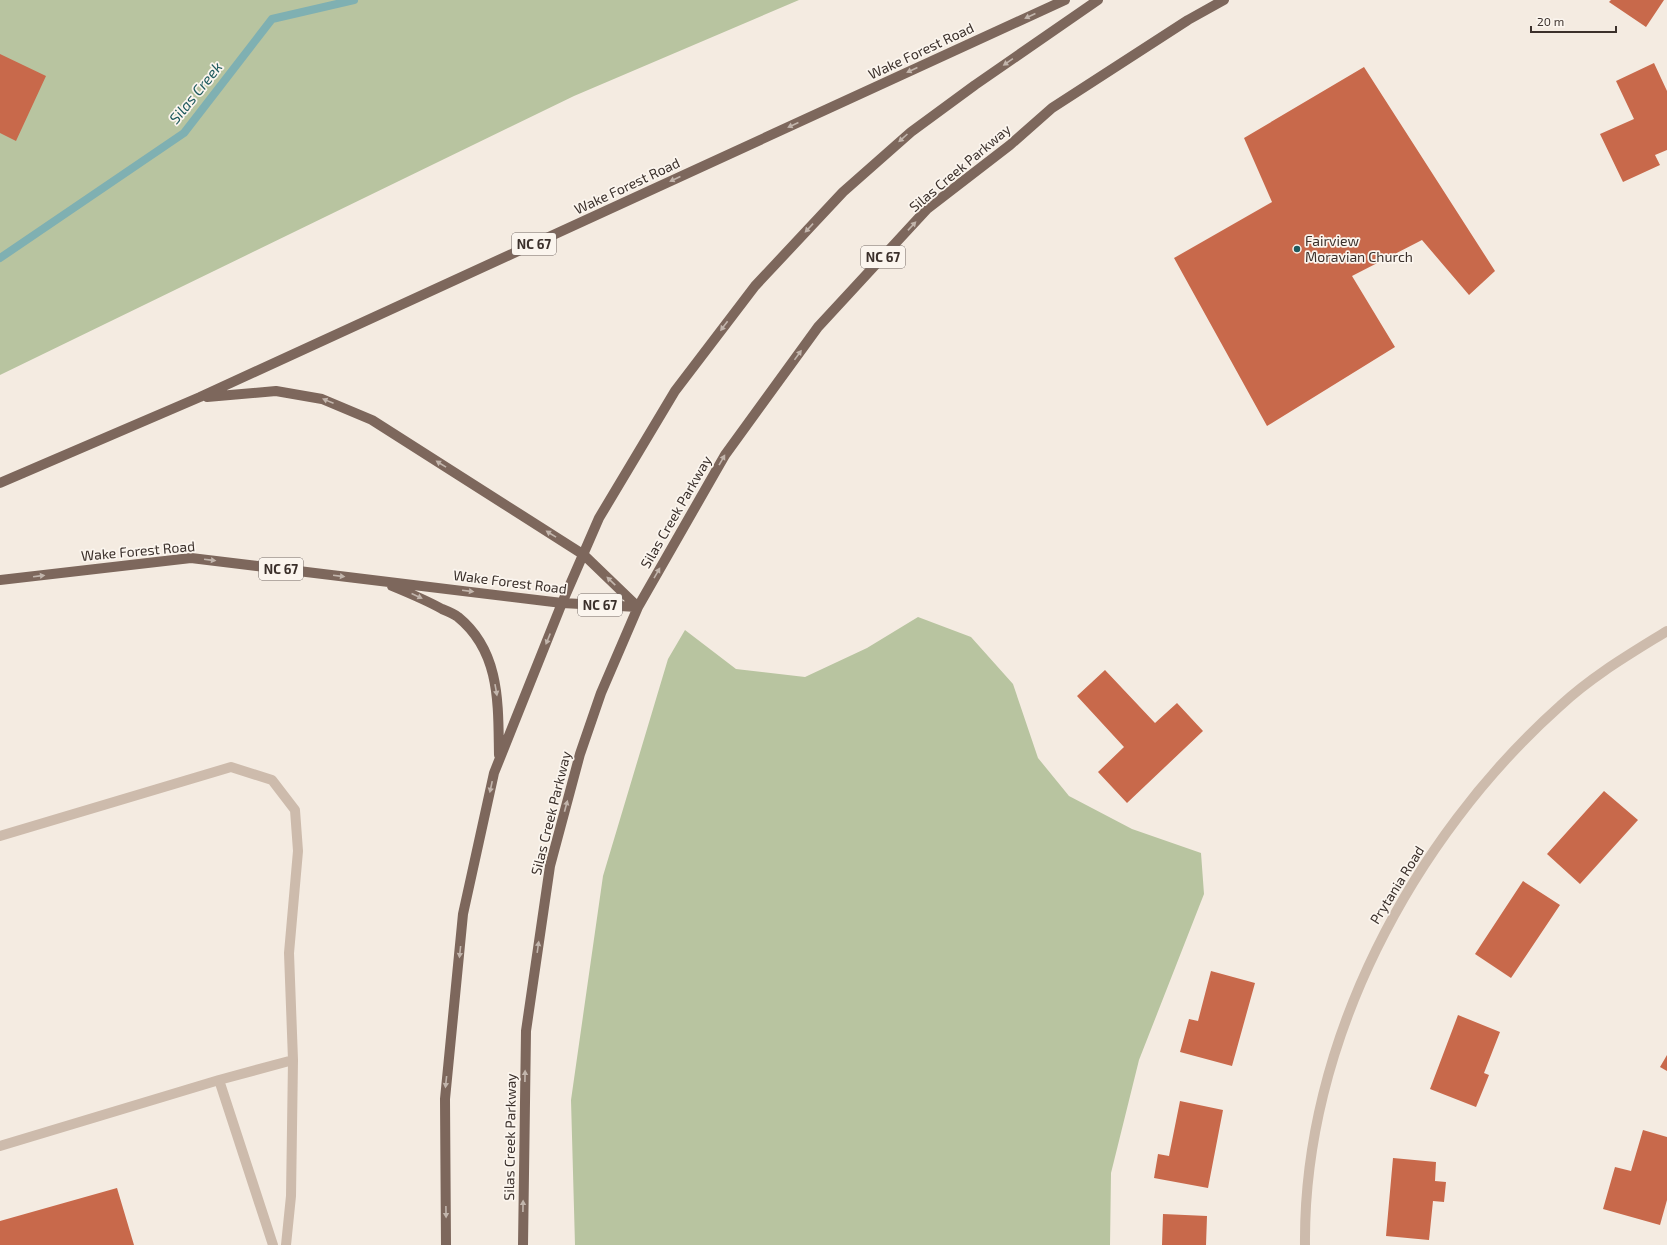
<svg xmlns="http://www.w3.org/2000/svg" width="1667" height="1245" font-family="'Exo 2',sans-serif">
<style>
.green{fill:#b8c4a0}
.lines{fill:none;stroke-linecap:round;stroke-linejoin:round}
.stream{stroke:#7fb0b2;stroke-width:8}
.building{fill:#c8694b}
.lane{stroke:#cdbbac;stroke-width:10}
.street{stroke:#cdbbac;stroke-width:10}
.primary{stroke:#7d675c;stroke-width:10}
.oneway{fill:#c2b5ac}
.poi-dot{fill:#1f5a5e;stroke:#fbf5ee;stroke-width:1.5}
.labels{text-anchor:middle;stroke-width:3.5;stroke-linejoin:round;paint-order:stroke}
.shield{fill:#fbf5ee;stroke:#756b66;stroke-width:1}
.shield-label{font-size:13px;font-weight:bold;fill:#3b302b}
.street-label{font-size:14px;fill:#3b302b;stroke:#fbf5ee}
.poi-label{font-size:14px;fill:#3b302b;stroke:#fbf5ee;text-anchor:start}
.water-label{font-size:15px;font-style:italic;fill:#1f5a5e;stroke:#fbf5ee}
</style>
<rect width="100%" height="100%" fill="#f4ebe1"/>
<!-- green -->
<path class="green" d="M0,0H799L574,96L0,375Z
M918,617L971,637L1013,684L1038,758L1069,796L1132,829L1201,853L1204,894L1139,1060L1111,1173L1110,1245H575L571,1100L603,876L668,659L685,630L736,669L805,677L867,648Z"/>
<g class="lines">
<!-- stream -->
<path class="stream" d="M0,258L184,133L272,19L354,0"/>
</g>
<!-- building -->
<path class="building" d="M1611,0H1664L1646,27L1609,2Z
M0,54L46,76L16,141L0,133Z
M1654,63L1667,91V150L1655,155L1660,165L1623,182L1600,134L1634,119L1616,81Z
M1364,67L1495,271L1469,295L1422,240L1352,276L1395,347L1267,426L1174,258L1272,202L1244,138Z
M1105,670L1155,723L1177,703L1203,731L1127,803L1098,772L1124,747L1077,696Z
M1604,791L1638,820L1580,884L1547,854Z
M1523,881L1560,905L1511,978L1475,954Z
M1211,971L1255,983L1232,1066L1180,1052L1189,1019L1198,1021Z
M1458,1015L1500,1032L1484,1073L1489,1075L1476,1107L1430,1089Z
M1667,1055V1071L1660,1067Z
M1180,1101L1223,1110L1208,1188L1154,1178L1158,1154L1169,1156Z
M1643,1130L1667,1137V1200L1660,1225L1603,1209L1615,1167L1631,1171Z
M1393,1158L1436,1162L1435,1181L1446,1182L1444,1202L1433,1201L1429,1240L1386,1236Z
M117,1188L134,1245H0V1221Z
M1163,1214L1207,1216L1206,1245H1162Z"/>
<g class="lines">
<!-- lane -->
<path class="lane" d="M0,836L231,767L272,780L295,810L298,851L289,953L293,1060L291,1196L286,1245
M219,1080L293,1060
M0,1146L219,1080L273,1245"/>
<!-- street -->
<path class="street" d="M1305,1245C1303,1044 1412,838 1560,706C1592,676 1630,654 1667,631"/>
<!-- primary -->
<path class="primary" d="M207,397L276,391L322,399L372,420L584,555L638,607
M0,483L200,397L1065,0
M0,580L191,558L562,603L638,607
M392,586C409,593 426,600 442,609C447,611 454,614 458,617C501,652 498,705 499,755
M446,1245L445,1099L463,914L494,773L562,603L599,518L675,391L755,286L843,192L911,132L975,85L1098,0
M523,1245L526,1031L550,866L580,754L601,693L638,607L725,455L818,327L927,209L1010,145L1052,108L1188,20L1224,0"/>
</g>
<!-- one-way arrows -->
<defs><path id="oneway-solid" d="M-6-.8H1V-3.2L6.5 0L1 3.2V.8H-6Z"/></defs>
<g class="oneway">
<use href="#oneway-solid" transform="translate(1030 16) rotate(155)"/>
<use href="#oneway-solid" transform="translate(1008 62) rotate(145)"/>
<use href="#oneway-solid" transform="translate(912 70) rotate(155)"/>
<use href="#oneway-solid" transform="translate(793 125) rotate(155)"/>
<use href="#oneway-solid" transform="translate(903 138) rotate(138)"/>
<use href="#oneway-solid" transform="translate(675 179) rotate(155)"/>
<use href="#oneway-solid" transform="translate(912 226) rotate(-47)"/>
<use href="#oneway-solid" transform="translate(809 228) rotate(133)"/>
<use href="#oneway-solid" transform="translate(724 326) rotate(127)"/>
<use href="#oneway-solid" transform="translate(798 355) rotate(-54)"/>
<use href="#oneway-solid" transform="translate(328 401) rotate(-158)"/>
<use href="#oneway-solid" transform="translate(722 460) rotate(-60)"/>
<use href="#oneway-solid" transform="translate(441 464) rotate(-148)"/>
<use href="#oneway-solid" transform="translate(551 534) rotate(-148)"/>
<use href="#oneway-solid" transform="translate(210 560) rotate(7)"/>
<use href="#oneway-solid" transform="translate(657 573) rotate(-60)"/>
<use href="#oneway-solid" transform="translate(39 576) rotate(-7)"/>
<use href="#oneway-solid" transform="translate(339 576) rotate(7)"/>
<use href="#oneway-solid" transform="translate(611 581) rotate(-136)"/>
<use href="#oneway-solid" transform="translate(468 591) rotate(7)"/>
<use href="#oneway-solid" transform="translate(417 596) rotate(25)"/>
<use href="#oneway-solid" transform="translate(548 639) rotate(112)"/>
<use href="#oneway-solid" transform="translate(496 690) rotate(80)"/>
<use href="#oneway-solid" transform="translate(491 787) rotate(102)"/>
<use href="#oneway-solid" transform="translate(566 806) rotate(-75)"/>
<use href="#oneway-solid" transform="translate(538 947) rotate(-82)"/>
<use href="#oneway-solid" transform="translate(460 952) rotate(96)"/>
<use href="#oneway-solid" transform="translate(525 1076) rotate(-89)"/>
<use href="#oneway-solid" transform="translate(446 1082) rotate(96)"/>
<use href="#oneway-solid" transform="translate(523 1206) rotate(-89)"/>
<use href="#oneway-solid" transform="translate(446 1212) rotate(89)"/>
</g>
<!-- markers -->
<circle class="poi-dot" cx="1297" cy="249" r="4"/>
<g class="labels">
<!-- shield labels -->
<g class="shield">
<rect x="512" y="233" width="44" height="22" rx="3"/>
<rect x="861" y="246" width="44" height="22" rx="3"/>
<rect x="259" y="558" width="44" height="22" rx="3"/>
<rect x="578" y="594" width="44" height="22" rx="3"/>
</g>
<g class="shield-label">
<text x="534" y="249">NC 67</text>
<text x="883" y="262">NC 67</text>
<text x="281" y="574">NC 67</text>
<text x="600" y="610">NC 67</text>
</g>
<!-- street labels -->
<g class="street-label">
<text transform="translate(921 51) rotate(-25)" y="5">Wake Forest Road</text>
<text transform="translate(960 168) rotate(-40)" y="5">Silas Creek Parkway</text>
<text transform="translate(627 186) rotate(-25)" y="5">Wake Forest Road</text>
<text transform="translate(676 512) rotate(-60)" y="5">Silas Creek Parkway</text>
<text transform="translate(138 551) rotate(-5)" y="5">Wake Forest Road</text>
<text transform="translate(510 582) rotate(7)" y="5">Wake Forest Road</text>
<text transform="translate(551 813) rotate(-76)" y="5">Silas Creek Parkway</text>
<text transform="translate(1397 885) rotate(-58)" y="5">Prytania Road</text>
<text transform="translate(510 1137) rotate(-89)" y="5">Silas Creek Parkway</text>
</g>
<!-- poi labels -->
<g class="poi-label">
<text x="1305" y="246">Fairview<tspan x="1305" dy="16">Moravian Church</tspan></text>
</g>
<!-- water labels -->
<g class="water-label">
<text transform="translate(196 93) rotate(-51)" y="5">Silas Creek</text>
</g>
</g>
<!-- scale -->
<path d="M1531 26v6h85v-6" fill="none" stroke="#3b302b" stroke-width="2"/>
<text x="1537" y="26" font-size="12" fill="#3b302b" stroke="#fbf5ee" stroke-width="3" paint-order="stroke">20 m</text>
</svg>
